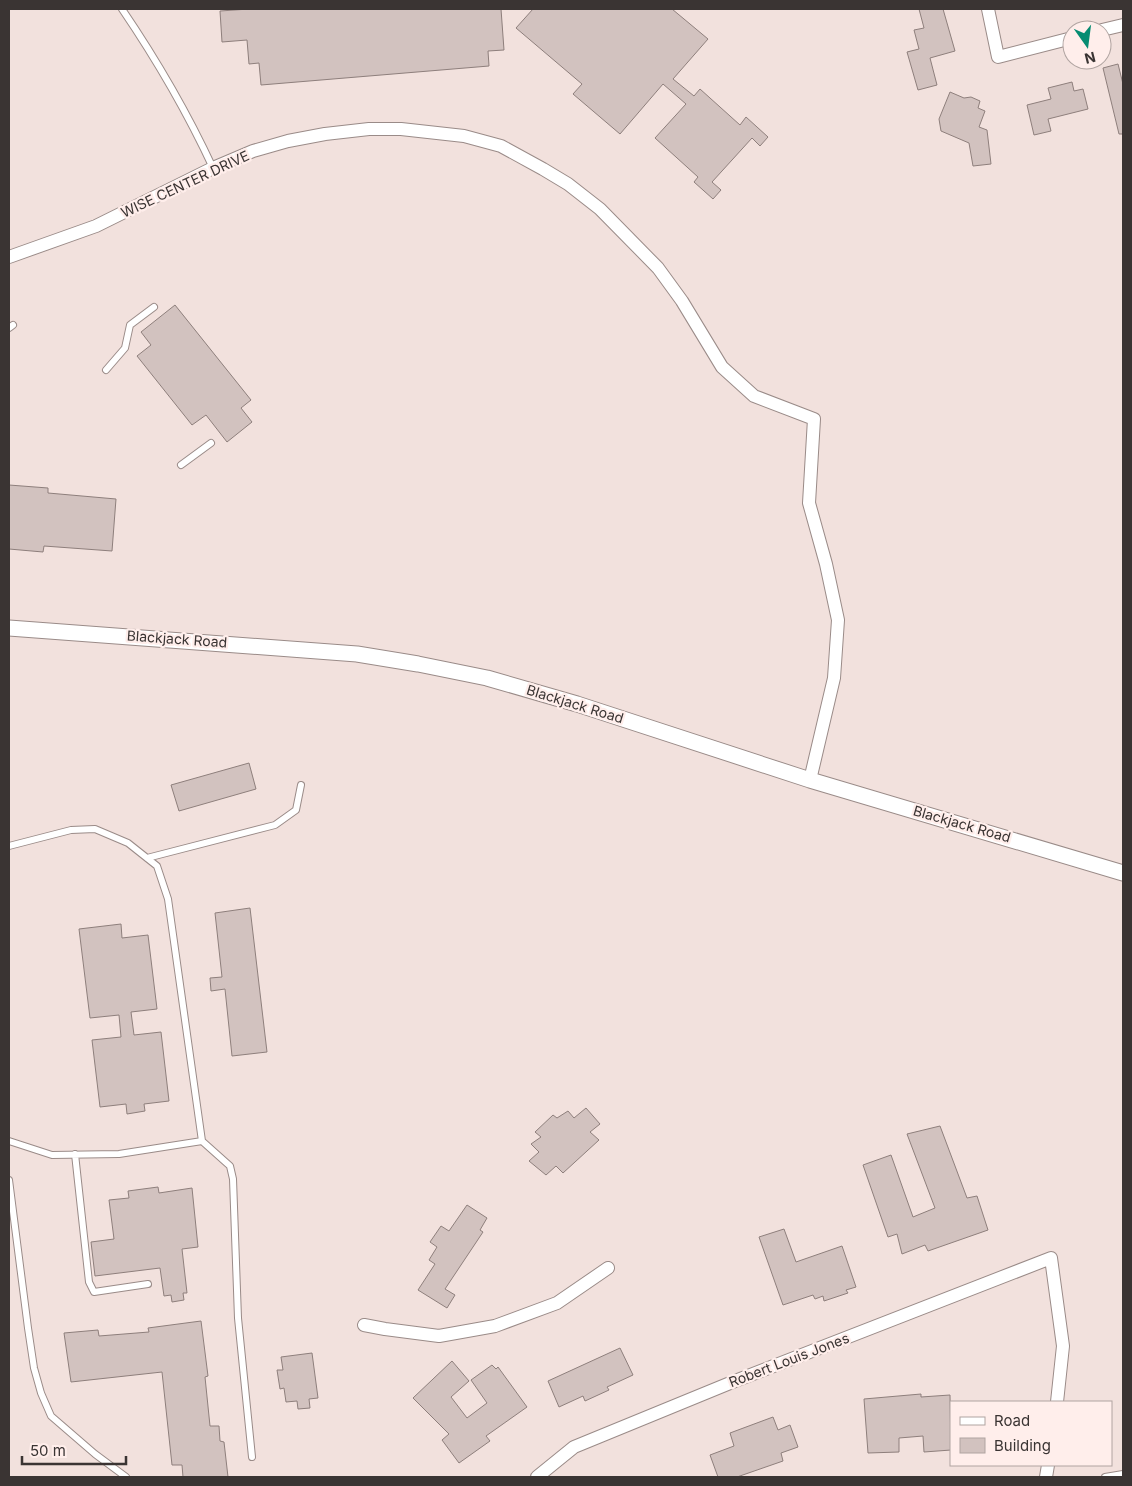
<svg xmlns="http://www.w3.org/2000/svg" width="1132" height="1486" font-family="Inter,sans-serif">
<style>
.building{fill:#d2c2bf;stroke:#8e7f7c}
.lines{fill:none;stroke-linecap:round;stroke-linejoin:round}
.service-casing{stroke:#9a8b88;stroke-width:8}
.minor-casing{stroke:#9a8b88;stroke-width:14}
.tertiary-casing{stroke:#9a8b88;stroke-width:17}
.service{stroke:#fff;stroke-width:6}
.minor{stroke:#fff;stroke-width:12}
.tertiary{stroke:#fff;stroke-width:15}
.labels{text-anchor:middle;stroke-width:4.5;stroke-linejoin:round;paint-order:stroke}
.street-label{font-size:14px;fill:#3a3433;stroke:#ffeeeb}
</style>
<rect width="100%" height="100%" fill="#f2e1dd"/>
<!-- building -->
<path class="building" d="M249,9H501L504,50L488,51L489,66L261,85L259,63L249,64L247,40L222,42L220,11Z
M533,9H672L708,39L673,79L694,96L700,89L740,125L746,117L768,137L760,146L752,138L712,182L721,190L713,199L694,182L698,177L655,138L686,104L663,84L620,134L573,94L582,84L516,28Z
M919,9H943L955,51L930,58L937,85L918,90L907,52L919,49L914,30L924,28Z
M1118,64L1123,84V134H1119L1103,68Z
M1072,82L1074,91L1083,89L1088,109L1048,119L1051,131L1034,135L1027,105L1051,99L1048,88Z
M950,92L964,98L971,97L980,101L978,108L985,111L979,127L987,130L991,164L973,166L969,143L941,131L939,119Z
M175,305L251,400L241,408L252,422L227,442L206,415L192,425L137,356L151,345L141,332Z
M9,485L48,488V493L116,499L112,551L44,546L43,552L9,549Z
M249,763L256,789L179,811L171,785Z
M250,908L267,1052L232,1056L225,989L211,991L210,978L222,977L215,913Z
M121,924L122,938L148,935L157,1009L131,1012L134,1035L161,1032L169,1101L144,1104L145,1111L127,1114L126,1104L100,1107L92,1040L121,1037L119,1015L90,1018L79,929Z
M586,1108L600,1124L590,1132L599,1140L563,1173L556,1166L546,1175L529,1161L539,1152L531,1144L541,1137L535,1132L553,1115L557,1118L568,1111L574,1118Z
M940,1126L967,1198L977,1196L988,1230L928,1251L925,1245L902,1254L897,1234L888,1237L863,1165L891,1155L913,1217L935,1208L907,1134Z
M158,1187L159,1193L192,1188L198,1247L182,1249L187,1293H183L184,1300L172,1302L171,1295L164,1296L160,1268L95,1276L91,1242L114,1239L109,1200L129,1198L128,1191Z
M467,1205L487,1218L480,1230L483,1232L445,1289L455,1295L447,1308L418,1290L435,1264L429,1260L437,1247L430,1242L441,1226L449,1231Z
M784,1229L796,1262L842,1246L856,1287L846,1290L848,1293L824,1301L823,1296L815,1299L813,1295L783,1305L759,1237Z
M201,1321L208,1376L205,1377L210,1426H219L220,1441L224,1442L228,1477H183L182,1465H172L162,1372L71,1382L64,1333L98,1330L99,1336L149,1332L148,1328Z
M620,1348L633,1375L607,1387L609,1390L585,1401L583,1396L559,1407L548,1381Z
M312,1353L318,1398L309,1399L310,1408L298,1409L297,1401L286,1402L284,1388L280,1389L277,1370H283L281,1357Z
M452,1361L469,1381L451,1397L467,1418L487,1403L471,1380L492,1365L496,1369L498,1367L527,1407L486,1436L490,1441L459,1463L442,1440L449,1434L413,1398Z
M921,1394V1397L950,1395L951,1450L924,1452L923,1436L899,1438V1452L868,1453L864,1399Z
M773,1417L778,1430L790,1425L798,1447L781,1453L783,1461L737,1477H718L710,1455L734,1446L730,1433Z"/>
<g class="lines">
<defs>
<path id="service" d="M122,9C156,59 187,112 213,168
M9,328L13,325
M106,370L125,348L130,325L154,307
M181,465L211,443
M9,846L71,830L95,829L128,843L157,866L168,899L202,1141
M147,858L275,825L296,810L301,785
M9,1141L52,1155L119,1154L202,1141L230,1166L233,1179L238,1318L252,1457
M75,1154L89,1282L94,1292L148,1284
M9,1180L28,1328L34,1368L41,1393L51,1416L95,1454L126,1477
M1105,1477L1123,1474"/>
<path id="minor" d="M988,9L998,57L1072,38
M1102,30L1123,25
M9,257L96,226L213,168L253,151L288,141L325,134L369,129H401L464,136L501,146L543,169L568,184L600,209L658,268L682,301L722,367L754,396L814,419L809,503L826,564L838,620L834,678L810,780
M364,1325L385,1329L439,1336L495,1326L557,1303L608,1268
M537,1477L574,1447L735,1381L1051,1258L1063,1346L1057,1402
M1046,1477L1048,1465"/>
<path id="tertiary" d="M9,628L357,654L418,664L487,678L577,704L810,780L1123,873"/>
</defs>
<!-- service casing -->
<use href="#service" class="service-casing"/>
<!-- minor casing -->
<use href="#minor" class="minor-casing"/>
<!-- tertiary casing -->
<use href="#tertiary" class="tertiary-casing"/>
<!-- service -->
<use href="#service" class="service"/>
<!-- minor -->
<use href="#minor" class="minor"/>
<!-- tertiary -->
<use href="#tertiary" class="tertiary"/>
</g>
<g class="labels">
<!-- street labels -->
<g class="street-label">
<text transform="translate(185 184) rotate(-25)" y="5">WISE CENTER DRIVE</text>
<text transform="translate(177 639) rotate(4)" y="5">Blackjack Road</text>
<text transform="translate(575 704) rotate(17)" y="5">Blackjack Road</text>
<text transform="translate(962 824) rotate(16)" y="5">Blackjack Road</text>
<text transform="translate(789 1360) rotate(-21)" y="5">Robert Louis Jones</text>
</g>
</g>
<!-- border -->
<rect width="1132" height="1486" fill="none" stroke="#3a3433" stroke-width="20"/>
<!-- legend -->
<rect x="950" y="1401" width="162" height="65" fill="#ffeeeb" stroke="#b0a4a1"/>
<rect x="960" y="1417" width="25" height="8" fill="#ffffff" stroke="#b0a4a1"/>
<text x="994" y="1426" font-size="15" fill="#3a3433">Road</text>
<rect x="960" y="1438" width="25" height="15" fill="#d2c2bf" stroke="#b0a4a1"/>
<text x="994" y="1451" font-size="15" fill="#3a3433">Building</text>
<!-- north arrow -->
<g transform="translate(1087 45) rotate(166)"><circle r="24" fill="#ffeeeb" stroke="#b0a4a1"/>
<path d="M0-4L9 19L0 12L-9 19Z" fill="#068c72"/>
<text y="-8" font-size="14" font-weight="bold" text-anchor="middle" fill="#3a3433">N</text>
</g>
<!-- scale -->
<path d="M22 1456v8h104v-8" fill="none" stroke="#3a3433" stroke-width="2.5"/>
<text x="30" y="1456" font-size="15" fill="#3a3433" stroke="#ffeeeb" stroke-width="4" paint-order="stroke">50 m</text>
</svg>
